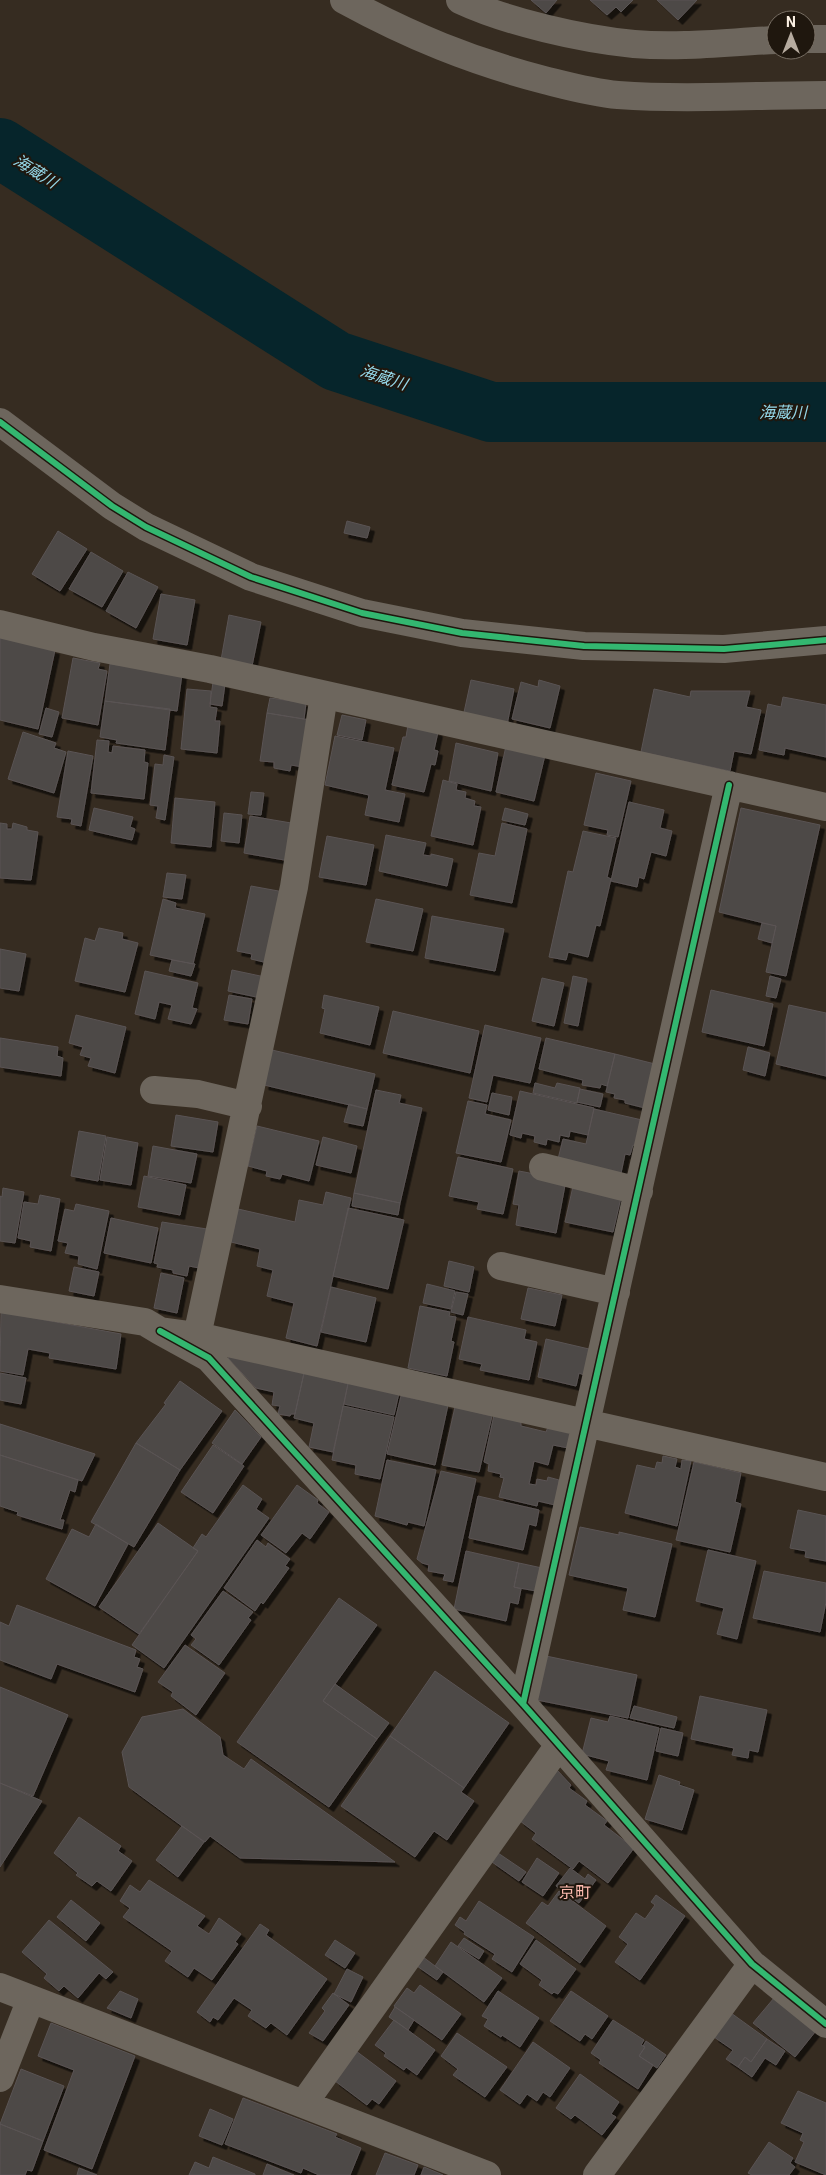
<svg xmlns="http://www.w3.org/2000/svg" width="826" height="2175" font-family="Roboto,'Noto Sans JP',sans-serif">
<style>
.lines{fill:none;stroke-linecap:round;stroke-linejoin:round}
.river{stroke:#06252b;stroke-width:60}
.building{fill:#4d4846;stroke:#5a5454;filter:url(#shadow)}
.minor{stroke:#6d665d;stroke-width:28}
.cycleway-casing{stroke:#1f170e;stroke-width:9}
.cycleway{stroke:#33b770;stroke-width:6}
.labels{text-anchor:middle;stroke-width:4;stroke-linejoin:round;paint-order:stroke}
.water-label{font-size:16px;font-style:italic;fill:#94d7e8;stroke:#1f170e}
.neighbourhood-label{font-size:16px;fill:#febbaf;stroke:#1f170e}
</style>
<defs>
<filter id="shadow"><feDropShadow dx="4.5" dy="4.5" stdDeviation="0" flood-color="#0009"/></filter>
</defs>
<rect width="100%" height="100%" fill="#362c21"/>
<g class="lines">
<!-- river -->
<path class="river" d="M0,148L336,361L491,412H826"/>
</g>
<!-- building -->
<path class="building" d="M531,0H557L546,13Z
M590,0H633L621,12L616,7L607,15Z
M657,0H697L678,20Z
M347,521L370,527L367,538L344,533Z
M58,531L87,549L60,591L32,574Z
M91,552L123,571L102,607L69,589Z
M128,572L158,587L136,628L106,611Z
M161,594L195,600L187,645L153,639Z
M229,615L261,622L252,666L221,660Z
M0,637L55,650L38,729L0,720Z
M73,658L100,663L98,669L107,671L98,725L62,718Z
M110,664L182,674L177,711L105,701Z
M471,680L514,689L507,725L463,717Z
M539,680L560,686L550,728L512,719L521,682L538,687Z
M213,682L225,684L222,706L210,704Z
M187,689L211,691L210,707L217,708L215,721H220L217,753L181,749Z
M654,689L690,697L691,691H750L746,707L761,710L751,754L734,751L730,771L641,752Z
M783,697L826,705V757L785,748L784,755L759,750L768,704L781,707Z
M270,698L306,703L304,719L267,713Z
M105,701L170,709L165,750L116,743L117,740L100,737Z
M46,708L59,712L52,737L39,734Z
M267,713L310,720L303,767L291,765L290,771L274,768V762L260,761Z
M342,715L366,720L362,740L337,735Z
M408,725L438,732L434,750L438,751L435,765L431,764L424,792L392,785L403,737H406Z
M23,732L56,743L54,748L66,752L54,793L8,779Z
M335,736L394,748L385,790L405,794L399,822L365,815L369,795L325,785Z
M97,740L109,741L108,752L112,753L113,746L145,750L144,762L148,763L144,799L91,793Z
M456,743L498,753L491,791L449,781Z
M506,746L545,755L534,801L496,792Z
M68,751L93,756L81,826L71,824L72,819L57,817Z
M164,755L174,757L165,820L156,818L158,806L150,805L155,764L163,765Z
M596,773L631,781L618,837L607,835L608,830L584,825Z
M443,780L457,784L456,790L466,792L465,798L475,801L474,806L481,807L473,845L431,836Z
M251,792L264,793L261,815L248,814Z
M175,798L215,802L211,847L171,843Z
M629,802L664,810L660,828L672,831L666,856L651,852L644,879L639,877L637,887L611,881Z
M94,808L133,817L130,827L135,829L132,840L89,830Z
M505,808L528,814L525,825L502,820Z
M741,808L820,825L786,976L766,972L776,926L719,912Z
M224,813L242,815L239,843L221,841Z
M250,816L297,824L290,861L244,853Z
M0,823L7,824V829H12L13,823L27,827V830L38,832L31,880L0,878Z
M502,823L527,829L512,903L470,895L479,853L495,856Z
M583,831L616,838L607,877L611,879L600,926L596,925L588,957L568,952L566,960L549,957L568,871L573,872Z
M386,835L426,843L423,855L431,856V854L453,859L447,886L379,871Z
M327,836L374,845L366,885L319,877Z
M167,873L186,875L182,899L163,897Z
M251,886L284,892L268,963L251,959L252,954L237,951Z
M163,899L176,903L175,908L205,914L193,964L150,955Z
M376,899L423,909L413,951L366,942Z
M432,916L504,929L495,971L425,958Z
M762,923L776,926L772,943L758,939Z
M99,928L123,933L122,939L138,943L125,992L75,981L85,938L95,941Z
M0,949L26,954L19,991L0,988Z
M172,960L195,964L191,976L169,971Z
M232,970L265,977L261,998L228,991Z
M145,971L198,983L192,1008L197,1009L191,1024L168,1019L172,1005L159,1002L155,1019L135,1014Z
M573,976L587,979L578,1026L564,1023Z
M770,976L781,979L776,998L766,996Z
M542,978L564,983L554,1026L532,1021Z
M711,990L773,1004L764,1046L702,1032Z
M229,995L252,999L248,1024L224,1020Z
M324,995L379,1007L370,1045L320,1033L325,1009L322,1008Z
M789,1005L826,1013V1076L776,1064Z
M393,1011L479,1031L470,1073L383,1053Z
M76,1015L126,1027L115,1073L88,1066L91,1058L80,1055L83,1047L69,1043Z
M485,1025L541,1038L530,1083L493,1075L487,1102L469,1098Z
M0,1038L58,1047L57,1056L63,1058L61,1076L0,1067Z
M546,1038L615,1054L607,1086L601,1084L600,1088L582,1085L583,1080L539,1069Z
M748,1047L770,1053L765,1076L743,1070Z
M272,1050L375,1074L367,1109L264,1085Z
M615,1054L655,1064L645,1108L625,1103V1100L614,1098L615,1094L606,1092Z
M535,1083L555,1088L557,1083L580,1088L577,1103L533,1093Z
M580,1089L603,1094L600,1107L577,1102Z
M376,1090L401,1095L399,1103L422,1108L400,1203L354,1193Z
M520,1091L594,1108L588,1135L570,1131L569,1137L560,1135L559,1142L547,1139L546,1145L534,1142L535,1136L522,1133L521,1138L510,1135Z
M492,1093L512,1097L509,1115L488,1110Z
M468,1101L487,1105L485,1114L511,1120L501,1162L456,1153Z
M349,1104L367,1109L363,1126L344,1122Z
M594,1109L642,1120L636,1146L633,1145L630,1155L625,1154L620,1178L557,1163L563,1139L586,1144Z
M176,1115L218,1122L213,1152L171,1146Z
M257,1126L319,1141L309,1181L282,1174L280,1179L266,1176L267,1171L248,1166Z
M79,1131L106,1136L98,1181L71,1176Z
M107,1137L138,1143L131,1185L100,1180Z
M323,1137L357,1146L351,1173L316,1165Z
M153,1146L197,1154L191,1183L148,1176Z
M458,1157L513,1169L503,1214L477,1209L479,1202L449,1196Z
M519,1171L566,1180L556,1233L516,1225L519,1205L513,1204Z
M144,1176L186,1185L180,1215L138,1207Z
M574,1182L622,1193L613,1232L565,1222Z
M3,1188L24,1192L15,1243L0,1241V1196L2,1197Z
M326,1192L351,1198L317,1346L286,1338L294,1303L267,1296L273,1270L257,1266L260,1249L231,1242L238,1209L295,1222L299,1200L323,1205Z
M354,1193L400,1203L398,1215L352,1206Z
M40,1195L60,1199L51,1251L30,1247L31,1241L18,1238L24,1202L38,1204Z
M76,1204L109,1211L97,1269L78,1264L79,1256L65,1253L68,1243L58,1241L65,1209L74,1211Z
M348,1208L404,1220L388,1289L333,1276Z
M111,1218L158,1228L151,1263L104,1253Z
M162,1222L207,1229L199,1268L189,1266L187,1276L173,1273V1270L157,1267L158,1264L154,1263Z
M449,1261L474,1267L469,1292L444,1286Z
M74,1267L99,1272L94,1296L69,1291Z
M161,1273L184,1278L177,1313L154,1308Z
M427,1284L455,1291L451,1309L423,1303Z
M331,1287L376,1298L366,1342L321,1332Z
M528,1288L562,1295L555,1326L521,1319Z
M456,1292L468,1294L463,1315L451,1312Z
M420,1306L450,1312L449,1316L456,1317L451,1341L454,1342L447,1376L408,1368Z
M1,1312L121,1334L116,1369L49,1358L50,1353L28,1349L23,1375L0,1371Z
M468,1317L526,1330L524,1339L537,1342L529,1380L480,1370L482,1364L459,1359Z
M546,1339L589,1349L584,1375L579,1373L576,1386L538,1377Z
M229,1356L304,1373L295,1414H291L290,1416L278,1414L280,1406L272,1405L274,1392L256,1388L228,1358Z
M0,1373L26,1378L21,1404L0,1400Z
M304,1373L348,1384L333,1452L309,1447L314,1423L294,1418Z
M180,1381L222,1411L180,1470L136,1443L166,1404L164,1403Z
M348,1383L399,1393L394,1415L344,1404Z
M401,1396L448,1405L435,1465L387,1454Z
M343,1406L394,1417L380,1479L355,1474L356,1465L332,1460Z
M455,1407L492,1416L479,1472L442,1465Z
M235,1410L261,1437L242,1464L212,1443Z
M494,1415L521,1422V1426L546,1432L548,1427L572,1433L568,1448L553,1445L548,1465L534,1461L529,1484L536,1485L537,1479L547,1481L548,1477L559,1480L555,1505L538,1501L537,1506L499,1497L504,1478L500,1477L501,1474L488,1471L489,1464L484,1462Z
M0,1424L95,1454L82,1481L0,1455Z
M136,1443L180,1470L134,1547L91,1522Z
M213,1445L244,1466L213,1513L181,1492Z
M0,1455L78,1480L75,1492L70,1490L60,1520H64L62,1529L17,1515L18,1512L0,1506Z
M663,1456L677,1459L675,1467L681,1469L682,1460L691,1461L677,1526L625,1513L637,1465L655,1469L657,1462L662,1463Z
M387,1460L436,1470L424,1526L408,1522L407,1525L375,1516Z
M694,1462L741,1473L735,1502L741,1504L730,1552L676,1540Z
M441,1471L476,1479L453,1582L443,1580L445,1574L428,1571L429,1565L422,1563L417,1559Z
M243,1485L262,1499L256,1509L269,1518L164,1668L132,1645L198,1551L193,1548L202,1534L206,1537Z
M297,1485L318,1500L317,1503L329,1512L310,1539L302,1533L286,1553L261,1535Z
M478,1496L539,1510L536,1526L529,1524L523,1550L469,1538Z
M798,1510L826,1516V1561L805,1557L806,1551L790,1548Z
M158,1523L198,1551L139,1634L99,1607Z
M96,1524L128,1544L95,1606L46,1579L72,1529L89,1537Z
M580,1527L619,1535V1532L672,1544L655,1617L623,1610L628,1588L569,1575Z
M257,1540L266,1547L268,1543L290,1559L285,1566L289,1568L263,1604L261,1602L255,1611L224,1588Z
M708,1550L756,1561L737,1639L717,1634L724,1608L696,1601Z
M466,1551L519,1563L514,1587L521,1589L518,1604L510,1602L506,1621L454,1609Z
M519,1563L542,1568L536,1591L514,1587Z
M764,1571L826,1583V1602L820,1632L753,1618Z
M223,1591L253,1612L248,1618L251,1620L219,1665L191,1645L196,1639L191,1635Z
M339,1598L377,1625L323,1701L377,1739L329,1807L237,1742Z
M17,1605L136,1650L134,1657L140,1659L137,1667L143,1669L135,1692L57,1664L51,1679L0,1660V1622L9,1626Z
M185,1645L225,1673L196,1715L171,1696L173,1692L158,1682Z
M546,1656L637,1675L628,1718L537,1700Z
M435,1671L509,1723L464,1788L390,1736Z
M335,1684L389,1723L377,1739L323,1701Z
M0,1687L68,1715L33,1796L0,1783Z
M700,1696L767,1710L758,1752L749,1750L748,1758L732,1755L734,1748L691,1739Z
M634,1706L677,1717L674,1728L630,1718Z
M183,1709L220,1737L223,1755L244,1769L251,1759L395,1862L240,1858L210,1836L205,1842L182,1826L129,1787L122,1752L142,1717Z
M610,1716L659,1728L647,1780L606,1770L609,1761L582,1754L591,1718L608,1722Z
M661,1728L683,1733L678,1756L656,1751Z
M390,1736L464,1788L461,1792L474,1801L447,1840L434,1831L415,1857L341,1806Z
M557,1770L571,1785L569,1788L587,1801L585,1805L607,1821L604,1825L634,1848L608,1883L579,1861L573,1869L532,1839L536,1833L520,1821Z
M659,1775L680,1782L679,1785L694,1790L682,1830L645,1819Z
M0,1783L42,1801L0,1867Z
M79,1817L121,1846L118,1851L132,1861L111,1891L97,1881L92,1886L76,1875L78,1873L54,1853Z
M182,1826L204,1842L178,1877L156,1860Z
M498,1853L526,1872L519,1881L492,1862Z
M537,1858L559,1873L543,1896L522,1882Z
M570,1868L585,1879L588,1874L596,1880L579,1903L556,1886Z
M149,1880L205,1916L197,1926L209,1934L219,1918L241,1934L235,1942L238,1944L212,1980L194,1968L188,1977L165,1961L172,1951L123,1917L130,1908L120,1901L130,1885L140,1892Z
M559,1891L606,1926L580,1963L526,1923L542,1902L548,1906Z
M656,1895L685,1916L640,1980L615,1962L628,1944L619,1937L636,1913L645,1919L655,1905L651,1902Z
M71,1900L100,1923L86,1941L57,1917Z
M479,1901L534,1937L512,1972L492,1959L495,1954L464,1934L465,1932L455,1925L460,1917L466,1921Z
M49,1920L113,1972L106,1979L99,1973L78,1998L64,1986L59,1991L44,1978L47,1974L22,1952Z
M260,1924L269,1930L266,1935L327,1979L287,2035L271,2023L266,2028L248,2016L252,2010L234,1998L218,2020L213,2017L210,2022L197,2012Z
M464,1938L484,1951L479,1959L458,1946Z
M335,1940L355,1953L345,1968L325,1955Z
M536,1940L576,1969L558,1994L554,1992L552,1994L539,1985L542,1980L520,1964Z
M451,1942L502,1978L484,2002L435,1966Z
M423,1957L443,1972L437,1980L417,1966Z
M347,1969L363,1977L351,2002L334,1994Z
M420,1985L461,2014L442,2040L394,2006L407,1988L414,1993Z
M120,1991L138,1999L131,2018L107,2008Z
M498,1991L539,2018L520,2047L502,2035L501,2037L484,2026L488,2019L482,2016Z
M571,1991L608,2016L592,2039L585,2034L580,2041L550,2021Z
M333,1993L349,2005L323,2041L309,2033L325,2011L322,2008Z
M774,1998L815,2032L795,2057L753,2023Z
M395,2007L414,2020L408,2030L389,2017Z
M731,2013L767,2039L751,2062L745,2057L738,2067L726,2059L733,2050L714,2037Z
M394,2020L435,2050L417,2075L406,2067L404,2070L384,2056L386,2053L375,2045Z
M613,2020L644,2040L641,2045L645,2047L639,2056L653,2065L638,2089L599,2063L601,2060L591,2053Z
M51,2023L135,2056L92,2169L44,2150L74,2070L38,2056Z
M457,2033L507,2067L485,2097L453,2075L458,2069L441,2056Z
M767,2039L785,2051L776,2065L765,2058L752,2077L738,2067L745,2057L751,2062Z
M646,2041L666,2055L657,2068L639,2056L645,2047L643,2046Z
M533,2042L570,2068L550,2097L543,2092L537,2101L527,2094L520,2104L500,2090Z
M356,2051L396,2081L379,2104L372,2099L367,2105L335,2081Z
M21,2069L64,2086L43,2141L0,2124Z
M580,2074L619,2102L611,2114L616,2117L602,2135L575,2115L571,2119L556,2108Z
M798,2091L826,2103V2175L795,2162L804,2142L800,2140L803,2133L781,2123Z
M243,2098L337,2134L335,2137L361,2148L350,2175H319L303,2168L301,2173L225,2144Z
M210,2109L233,2119L222,2145L199,2136Z
M0,2124L43,2141L32,2171L27,2170L25,2175H0Z
M769,2142L793,2158L790,2163L795,2167L789,2175H752L748,2173Z
M385,2153L418,2165L414,2175H376Z
M213,2157L255,2174V2175H189L195,2162L209,2168Z
M267,2164L294,2175H263Z
M424,2167L443,2175H421Z
M79,2168L97,2175H77Z"/>
<g class="lines">
<!-- minor -->
<path class="minor" d="M344,0C410,36 471,61 544,80C568,86 593,93 618,95C687,100 757,95 826,95
M460,0C507,22 582,39 634,44C681,48 729,42 776,40
M806,39H826
M0,422L112,506L146,527L251,577L362,613L462,633L584,646L724,649L826,640
M0,624L94,647L210,669L826,807
M154,1090L198,1094L248,1106
M543,1167L639,1191
M501,1266L616,1292
M0,1299L145,1322L160,1331L197,1336L826,1477
M160,1331L209,1358L523,1704L752,1964L826,2024
M197,1336L294,887L324,695
M523,1704L729,785
M0,1987L487,2175
M0,2078L31,1999
M304,2103L559,1745
M597,2175L752,1964"/>
<defs>
<path id="cycleway" d="M0,422L112,506L146,527L251,577L362,613L462,633L584,646L724,649L826,640
M160,1331L209,1358L523,1704L752,1964L826,2024
M523,1704L729,785"/>
</defs>
<!-- cycleway casing -->
<use href="#cycleway" class="cycleway-casing"/>
<!-- cycleway -->
<use href="#cycleway" class="cycleway"/>
</g>
<g class="labels">
<!-- water labels -->
<g class="water-label">
<text transform="translate(36 171) rotate(32)" y="6">海蔵川</text>
<text transform="translate(384 377) rotate(18)" y="6">海蔵川</text>
<text x="783" y="418">海蔵川</text>
</g>
<!-- neighbourhood labels -->
<g class="neighbourhood-label">
<text x="575" y="1898">京町</text>
</g>
</g>
<!-- north arrow -->
<g transform="translate(791 35)"><circle r="24" fill="#1f170e" stroke="#776e63"/>
<path d="M0-4L9 19L0 12L-9 19Z" fill="#b6ab9f"/>
<text y="-8" font-size="14" font-weight="bold" text-anchor="middle" fill="#fbf0e3">N</text>
</g>
</svg>
